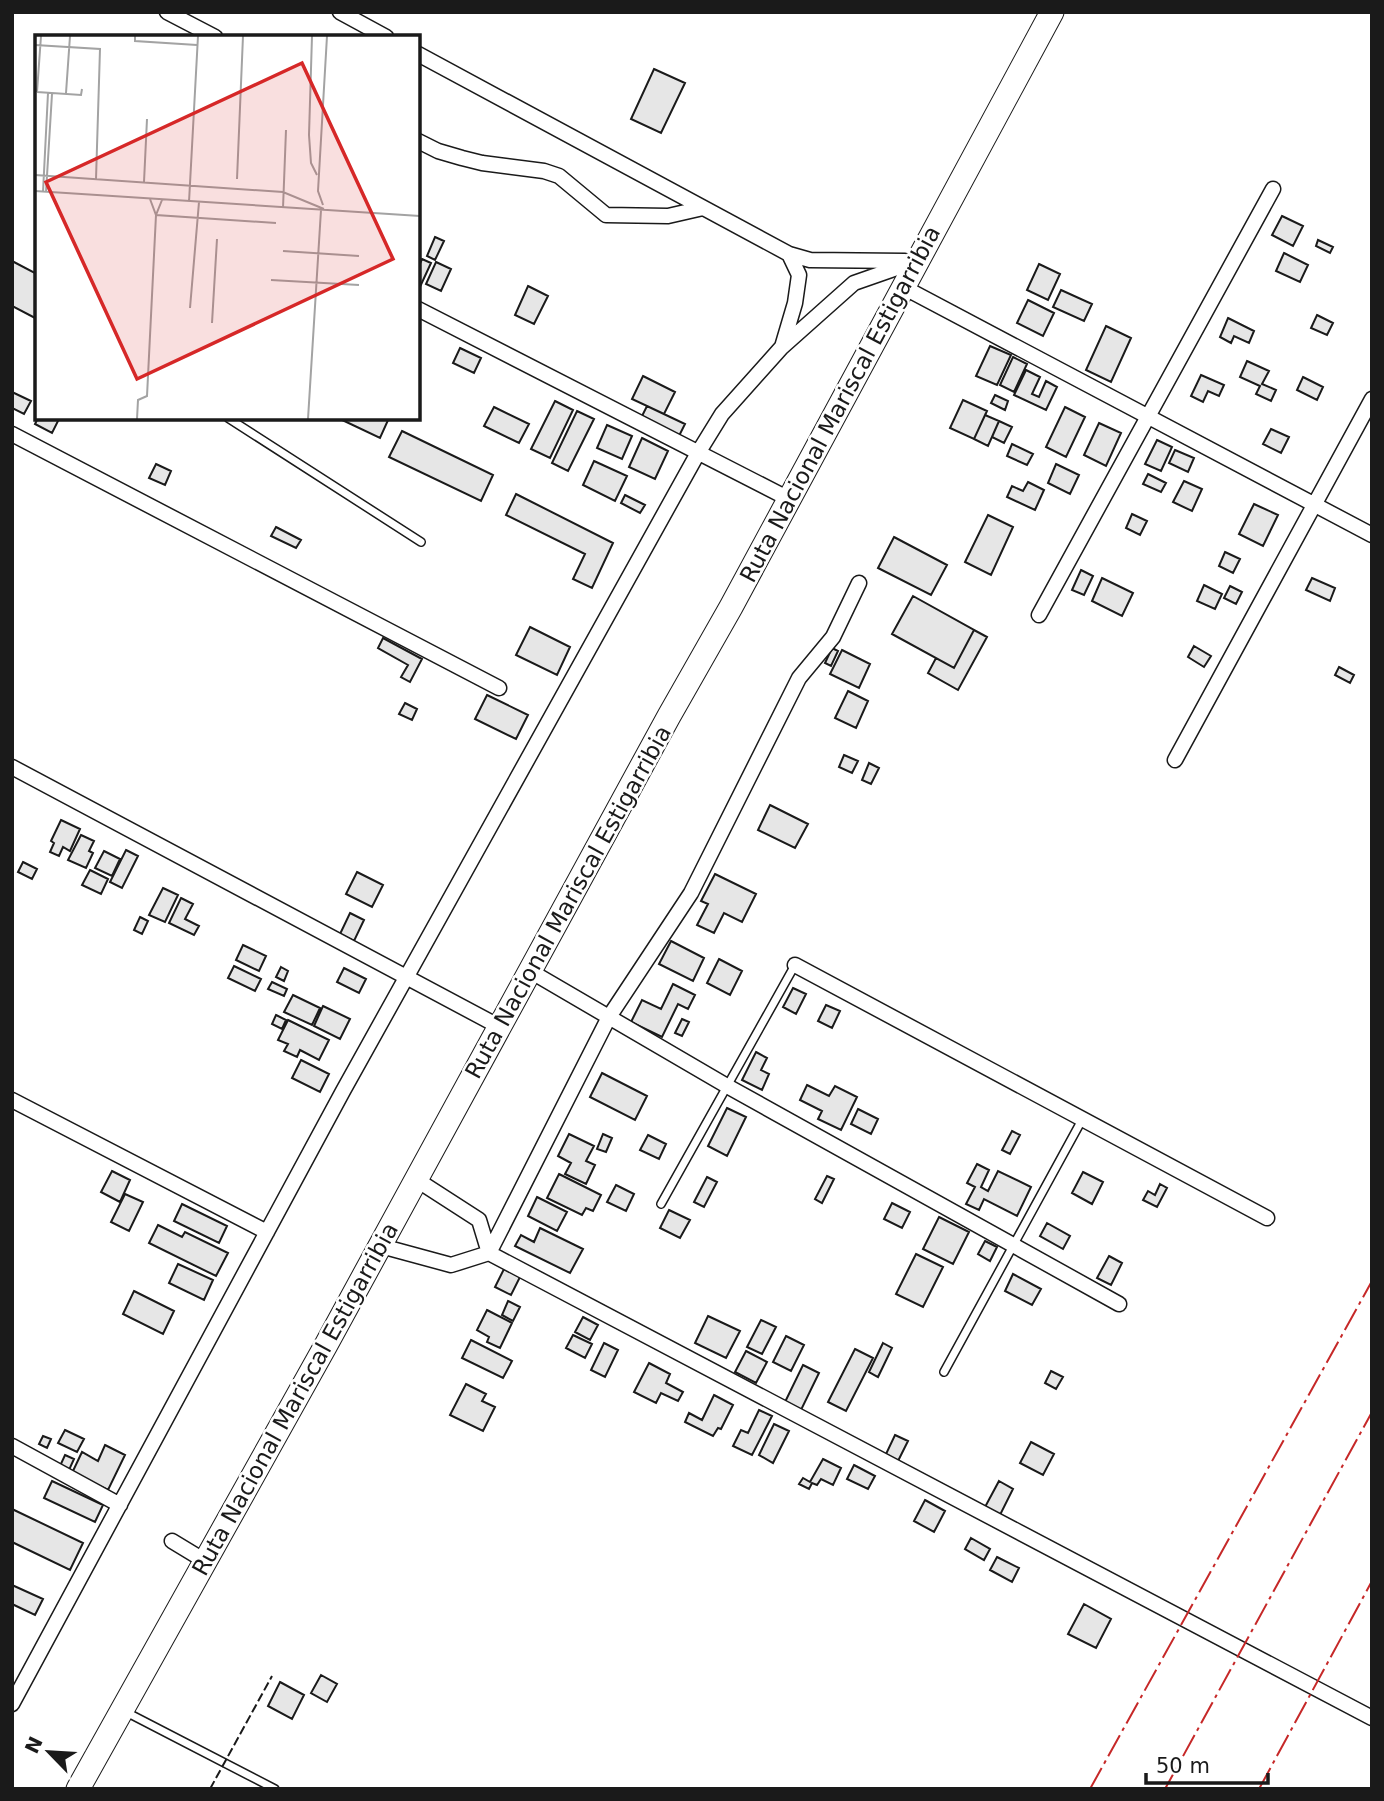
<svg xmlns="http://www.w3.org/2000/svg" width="1384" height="1801" font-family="'DejaVu Sans',sans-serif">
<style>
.building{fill:#e6e6e6;stroke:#1a1a1a;stroke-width:2}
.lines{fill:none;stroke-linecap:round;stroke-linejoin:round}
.lane-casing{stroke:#1a1a1a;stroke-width:10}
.street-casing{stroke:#1a1a1a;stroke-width:17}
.primary-casing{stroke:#1a1a1a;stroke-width:25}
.lane{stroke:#fff;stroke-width:7}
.street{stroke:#fff;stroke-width:14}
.primary{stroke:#fff;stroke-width:23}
.fence{stroke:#1a1a1a;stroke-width:2;stroke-dasharray:9 3.5;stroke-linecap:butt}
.power{stroke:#c62828;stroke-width:2;stroke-dasharray:24 5 3.5 5;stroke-linecap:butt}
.labels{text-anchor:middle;stroke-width:5;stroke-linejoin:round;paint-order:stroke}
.street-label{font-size:23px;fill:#1a1a1a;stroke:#fff}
.inset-road{fill:none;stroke:#a3a3a3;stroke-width:2}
.view{fill:#d62828;fill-opacity:0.15;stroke:#d62828;stroke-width:3.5}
.inset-edge{fill:none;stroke:#1a1a1a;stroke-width:3.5}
</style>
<rect width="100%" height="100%" fill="#fff"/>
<!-- building -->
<path class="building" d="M654,69L685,83L661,133L631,119Z
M1282,216L1303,226L1293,246L1272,235Z
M435,237L444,241L435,260L427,256Z
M1318,240L1333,247L1330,253L1316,246Z
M1284,253L1308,265L1300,282L1276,271Z
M422,259L431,263L419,289L418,268Z
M12,261L37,274V319L12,306Z
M436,262L451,269L441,291L426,284Z
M1039,264L1060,274L1048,300L1027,290Z
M528,286L548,296L534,324L515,315Z
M1061,290L1092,304L1084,321L1053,307Z
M1028,300L1054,313L1043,336L1017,323Z
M1317,315L1333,323L1327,335L1311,328Z
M1228,318L1254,331L1249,343L1234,336L1231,343L1220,337Z
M1106,326L1131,338L1111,382L1086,370Z
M990,346L1011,355L997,385L976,376Z
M460,348L481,358L474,373L453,363Z
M1013,357L1027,364L1014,392L1000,385Z
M1247,361L1269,371L1262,384L1276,390L1271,401L1256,394L1260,386L1240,377Z
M1026,370L1040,377L1032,394L1039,397L1046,381L1057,387L1046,410L1014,395Z
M1201,375L1224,385L1219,396L1208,391L1203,402L1191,396Z
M643,376L675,392L664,414L632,399Z
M1303,377L1323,387L1317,400L1297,390Z
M12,392L31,401L24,414L12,408Z
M995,395L1008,401L1005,410L991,403Z
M963,400L987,411L974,439L950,428Z
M555,401L573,410L550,458L531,449Z
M647,406L685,424L679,436L641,418Z
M494,407L529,424L519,443L484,426Z
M1065,407L1085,417L1066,457L1046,447Z
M577,411L594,419L568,471L552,463Z
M985,415L999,421L988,446L974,439Z
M38,418H58L59,419L52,433L35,424Z
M338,418H389L380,438Z
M999,421L1012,427L1004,443L992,437Z
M1099,423L1121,433L1106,466L1084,455Z
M607,425L632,436L622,459L597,448Z
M1271,429L1289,437L1281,453L1263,444Z
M402,431L493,475L481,501L389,457Z
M642,438L668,451L655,479L629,467Z
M1157,440L1172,447L1161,471L1145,464Z
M1012,444L1033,454L1027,465L1007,456Z
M1175,450L1194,458L1188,472L1169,463Z
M594,461L627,476L615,501L583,485Z
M156,464L171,471L165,485L149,478Z
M1056,464L1079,475L1070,494L1048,483Z
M1148,474L1166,483L1161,492L1143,484Z
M1184,481L1202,489L1192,511L1173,502Z
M1028,482L1044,490L1035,510L1007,497L1012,486L1023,491Z
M516,494L613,543L592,588L573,579L585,554L506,515Z
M625,495L645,505L640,513L621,503Z
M1254,504L1278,515L1263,546L1239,534Z
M1132,514L1147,521L1140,535L1126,528Z
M988,515L1013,527L991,575L965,562Z
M276,527L301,540L296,548L271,536Z
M894,537L947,565L931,595L878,568Z
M1225,552L1240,559L1233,573L1219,566Z
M1081,570L1093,576L1084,595L1072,590Z
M1102,578L1133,593L1122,616L1092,601Z
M1312,578L1335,588L1330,601L1306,590Z
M1204,585L1222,594L1215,609L1197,601Z
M1230,586L1242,592L1236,604L1224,598Z
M913,596L974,630L954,668L892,634Z
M530,627L570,647L557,675L516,655Z
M974,630L987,637L958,690L928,673L936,658L954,668Z
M383,638L422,659L410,682L401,677L408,665L378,648Z
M1194,646L1211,656L1204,667L1188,657Z
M832,648L838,651L831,666L825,663Z
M842,650L870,664L859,688L830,674Z
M1339,667L1354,675L1350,683L1335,675Z
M848,691L868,701L856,728L835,718Z
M487,695L528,715L516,739L475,719Z
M405,703L417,709L412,720L399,714Z
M844,755L858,761L852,773L839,767Z
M869,763L879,768L871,784L862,780Z
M770,805L808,824L795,848L758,830Z
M61,820L80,829L70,851L63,847L59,856L50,852L54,843L51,841Z
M81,835L94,841L89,851L93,853L86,868L68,860Z
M126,850L138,856L122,888L110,882Z
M104,851L120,859L112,876L95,868Z
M23,862L37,869L32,879L18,872Z
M90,870L108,879L101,894L82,885Z
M357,872L383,885L372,907L346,894Z
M715,874L756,894L742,922L724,913L714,933L697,925L708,904L701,901Z
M163,888L178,895L165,922L149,915Z
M181,898L193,904L185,919L199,926L194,935L169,923Z
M350,913L364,920L354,941L340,934Z
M140,917L148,921L142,934L134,930Z
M671,941L704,958L693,981L659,964Z
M243,945L266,956L259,971L236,960Z
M719,959L742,971L730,995L707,983Z
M234,966L261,979L255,991L228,978Z
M281,967L288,971L284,981L276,977Z
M344,968L366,979L359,993L337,982Z
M272,982L287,989L284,996L268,989Z
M673,984L695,995L688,1009L678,1004L662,1037L631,1022L642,1000L661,1009Z
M793,988L806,994L796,1014L783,1007Z
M293,995L320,1008L312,1025L284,1012Z
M826,1005L840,1011L832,1028L818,1021Z
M323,1006L350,1019L340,1039L314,1026Z
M276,1015L286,1020L282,1029L272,1024Z
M682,1019L689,1022L682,1036L675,1033Z
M288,1020L329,1040L319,1060L300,1050L297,1057L284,1051L288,1044L278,1040Z
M756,1052L767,1058L761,1070L769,1074L762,1090L742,1080Z
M301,1060L329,1074L320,1092L292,1078Z
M602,1073L647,1096L635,1120L590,1097Z
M807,1085L829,1096L835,1086L857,1097L841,1130L818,1119L822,1111L800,1100Z
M727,1108L746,1117L727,1156L708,1146Z
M858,1109L878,1119L871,1134L851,1124Z
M1012,1131L1020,1135L1010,1154L1002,1150Z
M569,1134L594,1146L586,1161L595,1165L586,1184L565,1174L571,1163L558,1156Z
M603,1134L612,1138L606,1152L597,1149Z
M648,1135L666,1144L659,1159L640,1150Z
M977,1164L989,1170L981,1187L988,1191L998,1171L1031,1187L1017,1216L984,1199L979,1210L966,1204L975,1187L967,1183Z
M112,1171L130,1180L120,1202L101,1192Z
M1083,1172L1103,1182L1092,1204L1072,1193Z
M559,1174L601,1195L593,1211L586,1208L582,1215L547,1198Z
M827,1176L834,1179L822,1203L815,1199Z
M707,1177L717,1182L704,1207L694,1202Z
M1160,1184L1167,1188L1157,1207L1143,1200L1148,1191L1155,1195Z
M616,1185L634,1194L626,1211L607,1202Z
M125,1194L143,1202L129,1231L111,1222Z
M537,1197L567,1212L557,1231L528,1216Z
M892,1203L910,1212L902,1228L884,1219Z
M182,1204L227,1226L219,1243L174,1221Z
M669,1210L690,1220L680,1238L660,1228Z
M939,1217L969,1232L953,1264L923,1249Z
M1047,1223L1070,1236L1063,1249L1040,1236Z
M158,1225L182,1237L185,1232L228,1253L216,1276L149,1243Z
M540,1228L583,1249L570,1273L515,1246L521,1235L534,1242Z
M985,1241L997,1247L990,1261L978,1254Z
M916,1254L943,1267L923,1307L896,1294Z
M1109,1256L1122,1263L1111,1285L1097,1278Z
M178,1264L213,1280L204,1300L169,1283Z
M504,1269L520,1277L511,1295L495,1287Z
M1013,1274L1041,1289L1032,1305L1005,1291Z
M134,1291L174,1311L163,1334L123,1314Z
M508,1301L520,1307L513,1321L502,1315Z
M487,1310L512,1323L500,1348L487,1342L489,1337L477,1330Z
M708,1316L740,1331L726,1358L695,1343Z
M583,1317L598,1325L590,1340L575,1332Z
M761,1320L776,1327L762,1354L747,1347Z
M573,1335L592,1344L585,1358L566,1348Z
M786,1336L804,1345L791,1371L773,1362Z
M471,1340L512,1361L503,1378L462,1358Z
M604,1343L618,1350L605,1377L591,1370Z
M883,1343L892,1348L878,1377L869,1372Z
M855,1349L873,1358L846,1411L828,1402Z
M746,1351L767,1362L756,1383L735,1372Z
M649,1363L670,1374L666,1383L683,1392L678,1401L661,1393L656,1403L634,1392Z
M803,1365L819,1373L801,1410L785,1402Z
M1051,1371L1063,1377L1056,1389L1045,1383Z
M466,1384L486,1394L482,1401L495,1407L483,1431L450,1415Z
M714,1395L733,1405L721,1429L718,1428L713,1436L685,1422L689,1413L702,1420Z
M759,1410L772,1416L752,1455L733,1446L741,1430L748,1433Z
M774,1424L789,1431L773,1463L759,1455Z
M65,1430L84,1439L77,1452L58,1443Z
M895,1435L908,1441L898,1461L886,1454Z
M43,1436L51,1439L47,1448L39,1444Z
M1031,1442L1054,1454L1043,1475L1020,1463Z
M105,1445L125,1455L108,1490L72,1473L82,1452L98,1461Z
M65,1455L74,1459L69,1470L60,1466Z
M823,1459L841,1468L833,1485L821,1479L817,1485L812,1483L809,1489L799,1484L803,1478L810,1482Z
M854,1465L875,1476L868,1489L847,1479Z
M52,1481L103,1505L95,1522L44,1498Z
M999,1481L1013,1489L1000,1515L985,1507Z
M925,1500L945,1511L934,1532L914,1521Z
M12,1509L83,1543L70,1570L12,1542Z
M971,1538L990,1549L984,1560L965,1549Z
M997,1557L1019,1568L1012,1582L990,1570Z
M12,1585L43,1599L35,1615L12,1604Z
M1084,1604L1111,1619L1096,1648L1068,1634Z
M321,1675L337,1684L327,1702L311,1693Z
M280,1682L304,1695L292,1719L268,1706Z"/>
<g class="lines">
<defs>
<path id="lane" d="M228,418L421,542
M661,1204L795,965
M944,1372L1083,1118
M126,1712L275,1789"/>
<path id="street" d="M167,12L215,37
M340,12L386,37
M418,54L789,254L810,260L905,261
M418,141L438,151L462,158L482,163L544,171L559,176L606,215L668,216L703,208
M903,287L1372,535
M418,309L789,499
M782,347L795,303L799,275L789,254
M12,434L499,688
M1039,615L1273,189
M1175,760L1372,399
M12,767L500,1027
M795,965L1267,1218
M530,971L727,1086L1119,1304
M12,1100L267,1232
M417,1180L479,1220L489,1253L1372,1718
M381,1246L451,1265L489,1253L609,1017L691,893L799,678L833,637L859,583
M12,1446L120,1505
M172,1541L205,1561
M12,1704L343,1091L698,453L722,414L781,348L854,283L917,261"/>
<path id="primary" d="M78,1789L326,1345L669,716L731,607L1052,12"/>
</defs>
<!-- lane casing -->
<use href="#lane" class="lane-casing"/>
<!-- street casing -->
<use href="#street" class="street-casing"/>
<!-- primary casing -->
<use href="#primary" class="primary-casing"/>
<!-- lane -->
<use href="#lane" class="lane"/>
<!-- street -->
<use href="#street" class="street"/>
<!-- primary -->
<use href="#primary" class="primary"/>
<!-- fence -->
<path class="fence" d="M210,1789L272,1676"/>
<!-- power -->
<path class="power" d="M1090,1789L1372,1281
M1165,1789L1372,1412
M1259,1789L1372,1581"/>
</g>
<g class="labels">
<!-- street labels -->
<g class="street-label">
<text transform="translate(840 404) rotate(-62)" y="8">Ruta Nacional Mariscal Estigarribia</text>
<text transform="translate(568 902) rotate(-61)" y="8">Ruta Nacional Mariscal Estigarribia</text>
<text transform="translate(295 1399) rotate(-61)" y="8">Ruta Nacional Mariscal Estigarribia</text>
</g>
</g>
<!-- overview -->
<g transform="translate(35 35)">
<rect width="385" height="385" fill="#fff"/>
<path class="inset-road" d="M100,1V6L162,10M277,1L274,100L276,128L282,140M0,10L65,14L61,144M2,57L6,1M2,57L46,60L47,54M31,58L35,1M0,140L248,157L289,174M202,144L208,1M109,147L112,84M0,156L385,181M8,157L13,58M11,157L17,59M115,164L121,180L241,188M154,167L163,1M288,170L283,156L292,1M248,173L251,95M248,216L324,221M236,245L324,250M155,273L164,167M177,288L182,204M102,384L103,365L112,361L121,180L127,165M273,384L286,175"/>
<path class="view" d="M267,28L358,224L102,344L11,147Z"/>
<rect width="385" height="385" class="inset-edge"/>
</g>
<!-- border -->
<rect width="1384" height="1801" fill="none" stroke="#1a1a1a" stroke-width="28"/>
<!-- north arrow -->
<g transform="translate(49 1752) rotate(295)" stroke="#ffffff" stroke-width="5" paint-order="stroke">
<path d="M0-5L12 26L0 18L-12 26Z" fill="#1a1a1a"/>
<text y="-10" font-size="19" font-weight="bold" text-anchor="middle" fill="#1a1a1a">N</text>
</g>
<!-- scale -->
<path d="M1146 1773v10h122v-10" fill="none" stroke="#1a1a1a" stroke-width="3.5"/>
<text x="1156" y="1773" font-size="21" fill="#1a1a1a" stroke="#ffffff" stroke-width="5" paint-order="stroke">50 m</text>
</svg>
